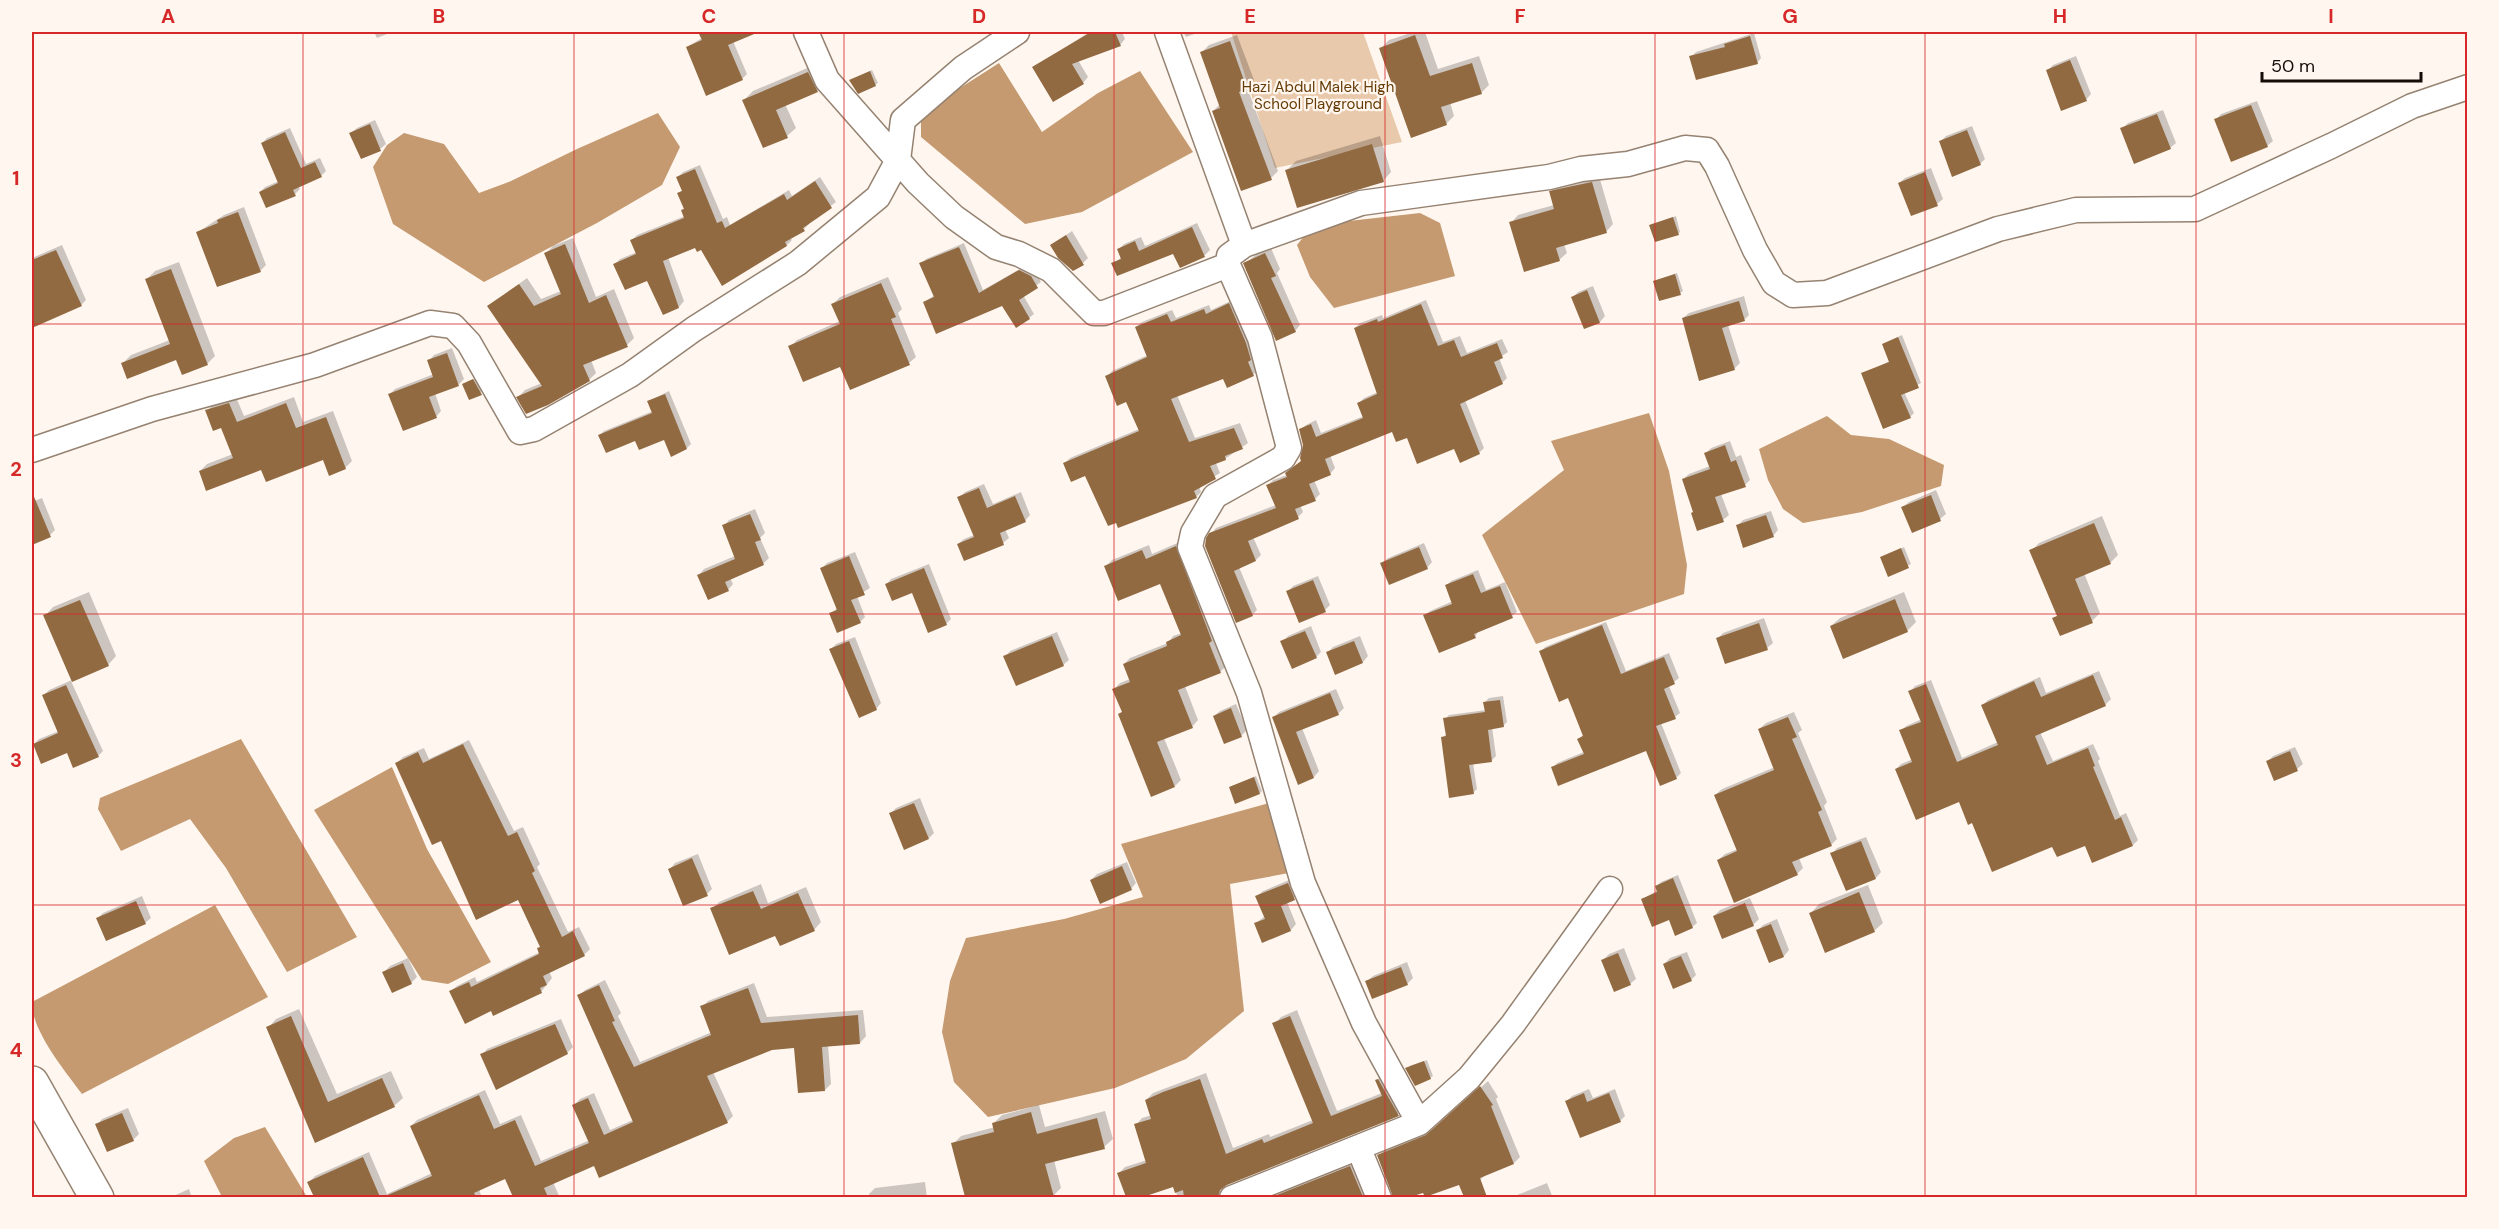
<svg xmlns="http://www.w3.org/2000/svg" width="2499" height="1229" font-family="'DM Sans',sans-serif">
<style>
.green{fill:#e9c9ac}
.water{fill:#c59a71}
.shadow{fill:#0003}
.building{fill:#926a42}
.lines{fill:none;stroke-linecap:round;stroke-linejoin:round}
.street-casing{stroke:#958271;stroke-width:27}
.secondary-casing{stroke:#958271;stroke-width:36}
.street{stroke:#fff;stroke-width:24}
.secondary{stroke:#fff;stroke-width:33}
.grid{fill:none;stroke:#d62828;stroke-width:1.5;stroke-opacity:0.55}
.labels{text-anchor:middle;stroke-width:4.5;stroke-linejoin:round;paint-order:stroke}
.park-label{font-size:15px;fill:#653b06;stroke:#fff7ef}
.neatline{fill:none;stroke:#d62828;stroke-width:2}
.grid-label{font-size:20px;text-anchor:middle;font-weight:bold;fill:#d62828}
</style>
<rect width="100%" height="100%" fill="#fff7ef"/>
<!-- green -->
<path class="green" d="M1231,32H1363L1402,142L1275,168Z"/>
<!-- water -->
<path class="water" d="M999,63L1042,132L1098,93L1140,71L1193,152L1082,212L1025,224L921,137V113Z
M658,113L680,147L662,185L597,223L484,282L393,224L373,167L387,145L404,133L444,144L479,193L511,181L577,149Z
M1420,213L1440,223L1455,276L1334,308L1310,277L1297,245L1313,225Z
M1649,413L1669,471L1687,565L1684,594L1536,644L1482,535L1564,470L1551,441Z
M1827,416L1851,435L1889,439L1944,465L1941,486L1862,512L1803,523L1783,509L1768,480L1759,449Z
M241,739L357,937L287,972L226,868L190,819L121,851L98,809L100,798Z
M392,767L427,849L491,962L448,984L422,980L314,810Z
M1273,802L1294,872L1230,884L1244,1011L1186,1059L1115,1088L988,1117L954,1082L942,1032L950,981L966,938L1064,919L1143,897L1121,844Z
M215,905L268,997L82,1094C65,1071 31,1030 32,1002Z
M265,1127L307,1197H222L204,1161L234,1138Z"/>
<!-- shadow -->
<path class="shadow" d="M374,32H392L377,38Z
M699,32H745L733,41L747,74L742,79L687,47L702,38Z
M1183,32H1200L1186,37Z
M1414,32H1425L1438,69L1479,56L1489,85L1481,93L1450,102L1454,116L1446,124L1381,48L1389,40Z
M1088,33L1122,32L1125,39L1120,45L1078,60L1088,77L1083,83L1034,67Z
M1754,33L1761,58L1757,63L1691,57L1696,52Z
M1237,35L1254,80L1247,87L1278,171L1271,178L1213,111L1220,104L1202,52L1209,45Z
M2076,56L2091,94L2086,100L2047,71L2053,65Z
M817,64L825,82L817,91L785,104L796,128L787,136L744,100L753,91Z
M872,70L878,83L875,85L851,80Z
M2257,101L2273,141L2267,146L2216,120L2221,114Z
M2163,110L2176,143L2170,148L2122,129L2128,123Z
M375,120L386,144L380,149L351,133L357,128Z
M1972,126L1985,159L1980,164L1940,142L1946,136Z
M290,128L306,164L320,158L326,171L321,176L298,186L300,189L295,194L260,192L265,187L279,181L262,143L267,138Z
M1380,136L1391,172L1383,181L1287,170L1296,161Z
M700,165L723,219L727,217L730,225L789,190L792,196L820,177L836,202L808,223L809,224L804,229L790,237L792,240L787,245L702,248L696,246L668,257L684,301L679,307L664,313L647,279L615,264L620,259L637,252L632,240L637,235L685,216L682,210L685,208L679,193L683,190L678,177L683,172Z
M1931,168L1943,199L1937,204L1912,215L1899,183L1905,178Z
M1599,176L1613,224L1606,232L1564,244L1567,253L1559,260L1511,223L1518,215L1554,205L1551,192L1558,185Z
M244,207L266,265L260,271L198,232L224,215Z
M1676,216L1680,232L1678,234L1651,225Z
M1197,223L1210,250L1205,255L1181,266L1174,252L1113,264L1122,257L1119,249L1124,244L1141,237L1145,246Z
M1072,231L1088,258L1083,263L1052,245Z
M573,238L596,297L614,289L634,338L627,345L591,360L596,373L589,380L518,397L525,390L542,383L489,306L527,278L541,299L561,291L546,253L553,246Z
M964,243L983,290L1025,266L1035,271L1041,282L1023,295L1034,314L1029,318L1003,304L924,302L935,295L921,264L926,259Z
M62,245L86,300L81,305L32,326V258Z
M1271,248L1280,269L1277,273L1300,325L1295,331L1245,264L1258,253Z
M179,262L215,356L207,364L177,358L123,363L131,355L170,340L147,279L155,271Z
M1677,273L1683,291L1680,293L1654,281Z
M888,277L902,309L898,313L916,357L909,363L851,388L841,365L790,347L797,340L840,321L833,304L840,297Z
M1593,286L1605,316L1600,322L1585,327L1573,297L1578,292Z
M1744,296L1749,315L1744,320L1728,325L1740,363L1734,369L1683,318L1689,313Z
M1235,299L1258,369L1253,375L1223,377L1177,395L1195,438L1240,423L1248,443L1225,459L1216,463L1220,473L1199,486L1201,492L1196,497L1086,474L1065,463L1070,458L1139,429L1127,400L1107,377L1112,371L1148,355L1136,327L1142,322L1172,310L1176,318L1209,305L1211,310Z
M1426,300L1443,342L1460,336L1467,353L1502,339L1508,352L1499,358L1507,378L1502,383L1465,400L1484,448L1479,453L1407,436L1392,430L1330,455L1335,468L1330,474L1314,480L1320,494L1315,499L1300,505L1303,512L1298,517L1253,537L1261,555L1256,560L1239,567L1257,610L1252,615L1211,534L1216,528L1276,505L1268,485L1273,480L1287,475L1303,461L1304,445L1300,430L1306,425L1316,420L1321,433L1364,416L1359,403L1364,398L1378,392L1355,328L1360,323L1382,315L1383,318Z
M1902,335L1921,383L1904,392L1914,413L1910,417L1863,374L1890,361L1883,344Z
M452,348L464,379L459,384L435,393L441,411L436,417L390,394L395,389L434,374L429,361L434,355Z
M476,378L484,391L469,398L464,384Z
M669,391L691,444L687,448L665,438L636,439L600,435L604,431L653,411L649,401Z
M236,397L244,416L294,397L303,422L333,411L352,461L345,468L324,458L262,468L200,471L207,464L233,454L222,426L207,411L214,404Z
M1730,441L1736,457L1741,455L1750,480L1745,485L1721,494L1729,515L1723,520L1698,529L1695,511L1683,479L1689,474L1710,466L1706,453L1711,448Z
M984,484L993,504L1021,492L1030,515L1025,521L1005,529L1009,538L1003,543L958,544L964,539L974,535L959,498L965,492Z
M1936,490L1946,514L1940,519L1912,531L1903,507L1909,502Z
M42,498L55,530L50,535L32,543V502Z
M755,509L765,533L760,538L769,558L763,564L730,578L733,584L728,590L699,575L704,569L735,556L724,526L729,520Z
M1771,511L1778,530L1773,536L1737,526L1743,520Z
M2102,516L2118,555L2110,563L2084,573L2100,613L2092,621L2054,618L2058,615L2031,551L2039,543Z
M1182,541L1226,666L1220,672L1185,686L1198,720L1192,727L1164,738L1181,780L1175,786L1120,714L1123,711L1114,689L1120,683L1130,679L1124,664L1130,658L1168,643L1173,636L1182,633L1161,582L1106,566L1112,560L1149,545L1152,554Z
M1424,543L1432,562L1427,568L1382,563L1388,558Z
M1904,547L1911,564L1889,575L1881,558Z
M855,552L870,588L857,596L865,617L860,622L831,614L837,608L822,568L827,563Z
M929,564L951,619L946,624L912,591L887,584L891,579Z
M1478,570L1486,590L1505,582L1517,612L1512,616L1479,630L1475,637L1425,615L1430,611L1453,601L1447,585L1451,581Z
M1318,576L1330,605L1325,610L1288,592L1293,586Z
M89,592L116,656L108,665L71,681L103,751L98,756L34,744L39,739L59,731L44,695L49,690L72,680L45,616L53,607Z
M1904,592L1916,622L1907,631L1831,626L1840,618Z
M1764,618L1773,643L1767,648L1718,638L1723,633Z
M1606,622L1626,671L1669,653L1679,678L1669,686L1680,713L1675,717L1661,723L1681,773L1676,778L1647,749L1553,768L1557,763L1584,752L1579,739L1584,734L1569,696L1541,652L1545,647Z
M1311,626L1321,652L1316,657L1282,642L1288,636Z
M1057,632L1069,660L1063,665L1005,657L1010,651Z
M1360,636L1368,656L1363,662L1336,673L1328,652L1333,647Z
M855,637L881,703L876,709L830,650L836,644Z
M2099,671L2111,699L2105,705L2040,732L2053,761L2093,744L2100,759L2098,761L2120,816L2126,813L2138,840L2133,845H2053L1896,769L1901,764L1913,759L1901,731L1906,726L1922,719L1910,692L1915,686L1931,680L1962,758L1998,742L1983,705L1988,700L2040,677L2046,693Z
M1336,689L1344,708L1338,714L1302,728L1319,771L1314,777L1299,783L1274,717L1279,712Z
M1503,696L1507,722L1503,726L1492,727L1496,756L1492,760L1473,763L1477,789L1473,793L1443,737L1447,734L1445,719L1449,715L1486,710L1485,702L1489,698Z
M1236,704L1247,730L1241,736L1214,716L1220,711Z
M1794,712L1802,730L1798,733L1827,802L1824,806L1837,839L1831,845L1799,858L1803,868L1797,874L1718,860L1725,854L1738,849L1715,795L1722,789L1775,767L1759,729L1766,723Z
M469,740L514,831L523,827L540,864L537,867L568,932L579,927L590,949L584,955L549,971L552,978L541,992L492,1009L451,991L457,986L475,977L477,982L540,952L541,946L519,898L442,839L397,763L403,757L424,748L429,759Z
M2295,747L2303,764L2297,769L2267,762L2273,756Z
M1256,776L1262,791L1260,793L1230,787Z
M920,798L934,833L929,838L891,813L896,808Z
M1866,837L1881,872L1876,878L1832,854L1837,848Z
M698,854L712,889L707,894L670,869L675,863Z
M1127,862L1136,883L1131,889L1091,880L1097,874Z
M1678,875L1697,923L1692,927L1669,918L1643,899L1658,890L1657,886L1661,882Z
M1294,878L1300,894L1287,902L1296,924L1291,930L1263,941L1256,923L1265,916L1257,896L1263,891Z
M761,884L768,903L806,887L821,922L814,930L776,934L712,909L719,902Z
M1868,885L1883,923L1874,931L1811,913L1819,904Z
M142,896L151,918L145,923L98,918L103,913Z
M1750,898L1759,919L1753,925L1714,916L1720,910Z
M1777,919L1789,950L1784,956L1770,961L1758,930L1763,925Z
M1624,948L1636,979L1630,984L1603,960L1609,954Z
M1687,952L1696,975L1691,980L1664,964L1670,958Z
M408,958L417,977L411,983L384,972L390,966Z
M1407,962L1413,978L1407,984L1367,981L1373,976Z
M605,980L621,1013L618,1016L640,1062L712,1032L702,1007L708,1001L754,983L767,1017L863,1010L866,1036L860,1043L828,1045L831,1084L825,1090L796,1046L771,1048L713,1072L733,1116L727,1122L595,1164L553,1182L560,1198H515L506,1177L479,1189L482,1198H316L309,1182L315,1176L369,1152L387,1194L432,1173L411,1126L417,1120L485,1090L500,1124L521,1115L541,1161L590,1140L574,1105L580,1099L594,1093L610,1130L633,1120L579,996L585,990Z
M299,1009L337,1094L391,1071L403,1098L394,1106L316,1141L268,1028L276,1019Z
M1297,1010L1337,1111L1382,1093L1377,1080L1383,1074L1404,1108L1398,1114L1228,1183L1224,1188L1225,1198H1178L1174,1186L1138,1198H1127L1119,1173L1125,1167L1147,1160L1136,1125L1142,1118L1152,1115L1146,1100L1153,1093L1206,1073L1233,1148L1269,1134L1270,1137L1313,1120L1274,1024L1281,1017Z
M561,1019L573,1047L567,1053L482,1055L487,1049Z
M1427,1060L1433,1076L1430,1078L1409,1066Z
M1488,1081L1498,1097L1496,1099L1520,1157L1514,1163L1485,1175L1480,1180L1424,1191L1406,1198H1393L1394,1192L1379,1156L1385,1149L1434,1129Z
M1589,1089L1593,1098L1615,1089L1625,1116L1620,1121L1567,1101L1572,1096Z
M1039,1105L1045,1127L1105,1111L1113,1139L1104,1147L1054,1160L1061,1188L1053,1196L967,1198L953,1144L961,1136L995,1127L994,1123L1002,1115Z
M128,1108L139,1134L133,1140L97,1125L102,1119Z
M1357,1160L1373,1198H1264Z
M925,1182L927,1198H870L869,1194L875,1188Z
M1547,1183L1553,1198H1512V1197Z
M189,1189L192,1198H169Z"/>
<!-- building -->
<path class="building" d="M698,32H759L728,45L743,80L706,96L686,47L702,40Z
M1091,32H1115L1121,46L1072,64L1084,84L1053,102L1032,67Z
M1415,35L1430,76L1472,63L1482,94L1441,107L1447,125L1411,138L1379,48Z
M1750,36L1758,64L1696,80L1689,56L1725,47L1724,44Z
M1230,41L1247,89L1239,92L1272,180L1241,191L1212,111L1220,108L1200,52Z
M2070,60L2087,101L2061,111L2046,70Z
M870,71L876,86L858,94L849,80Z
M808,72L818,92L776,110L788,138L763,148L742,100Z
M2251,105L2268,147L2231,162L2214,119Z
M2157,114L2171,149L2134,164L2120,128Z
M370,124L381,151L361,159L349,133Z
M1967,130L1981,165L1952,177L1939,141Z
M285,132L301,168L315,162L322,177L293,190L296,196L266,208L259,192L278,183L261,143Z
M1372,144L1384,182L1297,208L1285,170Z
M695,169L717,223L722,221L725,228L784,194L787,200L815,181L832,208L803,228L805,231L785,242L787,246L722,286L701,250L697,252L695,248L663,261L679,308L663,315L647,281L625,290L613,264L636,254L630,240L684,218L681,210L684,209L677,193L682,191L676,177Z
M1925,172L1938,206L1911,216L1898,183Z
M1592,182L1607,233L1556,248L1560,261L1524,272L1509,222L1554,209L1549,191Z
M238,212L261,272L217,287L196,232L218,223L217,220Z
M1673,217L1679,235L1655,242L1649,225Z
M1192,227L1205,257L1180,268L1173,254L1117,276L1111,263L1121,259L1117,249L1135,241L1139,251Z
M1066,235L1084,265L1073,271L1058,258L1050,245Z
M565,244L589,303L606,295L628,347L583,365L590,381L548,405L526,414L516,397L542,386L487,306L519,284L534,306L561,294L544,253Z
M959,247L979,293L1019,270L1031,276L1038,288L1019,300L1030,319L1016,328L1002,306L936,334L923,302L934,297L919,263Z
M56,250L82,306L32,328V260Z
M1265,253L1276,276L1271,278L1296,332L1276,341L1243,263Z
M171,269L208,365L182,375L176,360L127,379L121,363L170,344L145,279Z
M1675,274L1681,295L1659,301L1653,281Z
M881,283L896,317L891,319L910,365L850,390L840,367L803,382L788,346L840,324L831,304Z
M1587,290L1600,323L1584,329L1571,297Z
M1739,301L1745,321L1722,328L1735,370L1699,381L1682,318Z
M1229,303L1246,343L1251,360L1248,362L1254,376L1227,388L1223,379L1171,399L1189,442L1234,428L1243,449L1225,456L1226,460L1210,466L1216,479L1194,491L1197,498L1118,528L1116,523L1108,526L1085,476L1071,482L1063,463L1139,431L1126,402L1117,406L1105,376L1147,357L1135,327L1167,314L1171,322L1204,309L1206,314Z
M1421,304L1438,346L1454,340L1461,357L1497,343L1503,358L1494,362L1503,384L1460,404L1480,454L1460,463L1454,449L1417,464L1407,438L1396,442L1392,432L1325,459L1331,475L1309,484L1316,501L1295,509L1299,519L1248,541L1256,561L1234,571L1253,616L1236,623L1205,546L1206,538L1209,533L1276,508L1266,485L1287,477L1285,473L1301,461L1300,458L1303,445L1299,429L1311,424L1316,437L1363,418L1357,403L1377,394L1354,328L1377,319L1378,322Z
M1898,337L1919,388L1901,395L1911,418L1883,429L1861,373L1889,362L1882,344Z
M447,353L459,386L429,397L437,418L403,431L388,394L433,377L427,360Z
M473,379L482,395L469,400L462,384Z
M665,394L687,449L671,457L664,440L639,450L635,441L606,453L598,435L652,413L647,401Z
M229,403L237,422L286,403L296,428L326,417L346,469L329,476L323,460L266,482L261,470L206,491L199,471L233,458L221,428L213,431L205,410Z
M1725,445L1731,462L1736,460L1746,487L1715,497L1724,522L1697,531L1691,513L1693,512L1682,479L1710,469L1704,453Z
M979,488L987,508L1015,496L1026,522L1000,533L1004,545L964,561L957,544L974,537L957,497Z
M32,492L51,537L32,545Z
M1931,495L1941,521L1912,533L1901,507Z
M750,514L761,540L755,542L764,565L725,582L729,591L708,600L697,575L735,559L722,525Z
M1766,515L1774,537L1743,548L1736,525Z
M2094,523L2111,564L2075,579L2093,623L2060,636L2052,618L2057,616L2029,550Z
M1176,546L1209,633L1212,641L1209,643L1221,673L1178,690L1193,728L1157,742L1175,787L1151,797L1118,714L1122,712L1112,689L1130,682L1123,664L1167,646L1166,642L1181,635L1160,584L1118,601L1104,566L1142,550L1146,559Z
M1419,547L1428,569L1389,585L1380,563Z
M1901,548L1909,568L1888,577L1880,557Z
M849,556L865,595L851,600L861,623L837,633L829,613L837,610L820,568Z
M924,568L947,625L928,633L912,593L892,601L885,584Z
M1473,574L1481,593L1500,586L1513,618L1474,634L1476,638L1439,653L1423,615L1452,604L1445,585Z
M1313,580L1326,612L1299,623L1286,591Z
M1895,599L1908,632L1843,659L1830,626Z
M80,600L109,666L72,682L43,615Z
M1759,623L1768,650L1725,664L1716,638Z
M1602,625L1621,674L1664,657L1675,684L1664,689L1676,719L1656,726L1677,779L1660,786L1646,751L1558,786L1551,767L1584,754L1577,739L1583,736L1568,698L1559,702L1539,651Z
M1305,631L1317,658L1292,669L1280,641Z
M1052,636L1064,666L1016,686L1003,656Z
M849,641L877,710L859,718L829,649Z
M1354,641L1363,663L1335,675L1326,652Z
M2093,675L2106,706L2035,736L2047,765L2088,748L2095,766L2093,767L2115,820L2121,817L2133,846L2092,863L2085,846L2057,857L2052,847L1992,872L1972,823L1968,825L1959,802L1916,820L1895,769L1912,762L1899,730L1921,722L1908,691L1926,684L1957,762L1998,745L1981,705L2034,681L2041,697Z
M66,685L99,757L73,768L67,753L41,764L33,744L58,733L42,695Z
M1330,693L1339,715L1296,732L1314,778L1298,785L1272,717Z
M1500,700L1504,727L1488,730L1492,762L1469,765L1474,794L1449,798L1441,737L1446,736L1443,718L1485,712L1483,702Z
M1231,708L1242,737L1224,744L1213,716Z
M1788,717L1797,737L1792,739L1822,810L1818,812L1832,846L1792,862L1798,875L1734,903L1717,860L1737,851L1714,795L1774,770L1758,729Z
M463,744L508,836L517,832L535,871L532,873L562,937L573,931L585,956L543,976L547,985L540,988L542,993L493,1016L491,1011L465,1024L449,991L469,982L471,987L539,954L537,948L540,947L518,900L476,920L441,841L432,845L395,763L418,752L423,763Z
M2290,751L2298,771L2274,781L2266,761Z
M1254,777L1260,794L1235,804L1229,787Z
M914,803L929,839L904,850L889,813Z
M1861,841L1876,879L1846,891L1830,853Z
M692,858L708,896L683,906L668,869Z
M1122,866L1132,890L1100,904L1090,880Z
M1673,878L1693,928L1675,936L1669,920L1652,927L1641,899L1657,892L1655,886Z
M1288,883L1295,900L1281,906L1291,931L1262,943L1254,923L1265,919L1255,896Z
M753,891L761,909L798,893L815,931L780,946L775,936L729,955L710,908Z
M1859,892L1875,932L1825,953L1809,913Z
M136,901L146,924L106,941L96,918Z
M1745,903L1754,926L1722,939L1713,916Z
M1771,924L1784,957L1769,963L1756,930Z
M1618,953L1631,985L1614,992L1601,960Z
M1681,956L1692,981L1673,989L1663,964Z
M403,963L412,984L392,993L382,972Z
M1401,967L1408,985L1372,999L1365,981Z
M599,985L615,1021L612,1022L634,1067L711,1035L700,1006L748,988L761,1023L858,1015L860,1044L822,1047L825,1091L798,1093L794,1048L772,1050L707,1076L728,1123L599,1178L594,1166L544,1188L548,1197H513L505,1179L474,1193L476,1197H383L432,1176L410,1126L479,1095L494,1129L515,1120L535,1166L589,1143L572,1105L588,1098L604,1135L633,1122L577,995Z
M291,1016L328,1102L382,1078L395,1107L315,1143L266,1027Z
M1290,1016L1331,1116L1382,1096L1375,1080L1378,1079L1399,1116L1227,1185L1220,1190L1218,1197H1184L1183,1190L1175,1193L1173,1187L1143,1197H1126L1117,1173L1146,1163L1134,1124L1151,1119L1145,1100L1163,1092L1200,1079L1226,1154L1262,1139L1264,1143L1313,1123L1272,1023Z
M555,1024L568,1054L496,1090L480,1054Z
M1424,1061L1431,1079L1415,1086L1405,1068Z
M1480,1086L1493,1105L1491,1106L1514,1164L1480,1178L1487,1197H1464L1459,1185L1425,1197L1423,1193L1410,1197H1393L1377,1155L1426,1135Z
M1584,1093L1587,1102L1609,1093L1621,1122L1580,1138L1565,1101Z
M1031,1112L1037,1134L1097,1118L1105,1149L1045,1164L1054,1197H965L951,1143L994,1132L992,1123Z
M122,1113L134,1141L107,1152L95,1124Z
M363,1157L380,1197H314L307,1182Z
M1350,1166L1363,1197H1272Z"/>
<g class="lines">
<defs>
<path id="street" d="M806,32L827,80L918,183L954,217L996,247L1019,254L1051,270L1094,313H1104L1228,265
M1167,32L1244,245
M32,450L152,409L315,365L430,323L453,326L469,343L520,432L534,429L630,375L694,329L798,263L878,197L898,160L903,120L963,68L1017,32
M1419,1123L1364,1023L1303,883L1249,693L1190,547L1193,533L1215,496L1283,458L1289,448L1260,338L1228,265L1229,256L1244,245L1361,203L1549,177L1581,169L1628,164L1685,148L1707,150L1717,166L1755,250L1774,283L1793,295L1827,293L1998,229L2076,210L2195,209L2331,146L2412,106L2468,87
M1359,1149L1379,1198
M1232,1198L1419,1123L1469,1078L1513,1024L1610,889"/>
<path id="secondary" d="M32,1083L97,1198"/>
</defs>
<!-- street casing -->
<use href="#street" class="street-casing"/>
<!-- secondary casing -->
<use href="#secondary" class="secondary-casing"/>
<!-- street -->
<use href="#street" class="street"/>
<!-- secondary -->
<use href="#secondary" class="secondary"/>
</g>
<!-- grid -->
<path class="grid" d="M303,32V1198M574,32V1198M844,32V1198M1114,32V1198M1385,32V1198M1655,32V1198M1925,32V1198M2196,32V1198M32,324H2468M32,614H2468M32,905H2468"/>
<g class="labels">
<!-- park labels -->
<g class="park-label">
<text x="1318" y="92">Hazi Abdul Malek High<tspan x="1318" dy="17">School Playground</tspan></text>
</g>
</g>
<!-- border -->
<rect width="2499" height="1229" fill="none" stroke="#fff7ef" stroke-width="66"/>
<!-- scale -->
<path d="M2262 72v9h159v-9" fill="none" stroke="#140d07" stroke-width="3"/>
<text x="2271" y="72" font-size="18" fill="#140d07" stroke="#fff7ef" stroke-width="4.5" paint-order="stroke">50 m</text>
<rect x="33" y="33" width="2433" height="1163" class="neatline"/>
<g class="grid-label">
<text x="168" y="23">A</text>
<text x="439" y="23">B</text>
<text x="709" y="23">C</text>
<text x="979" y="23">D</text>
<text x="1250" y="23">E</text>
<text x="1520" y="23">F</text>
<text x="1790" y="23">G</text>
<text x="2060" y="23">H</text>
<text x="2331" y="23">I</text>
<text x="16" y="185">1</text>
<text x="16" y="476">2</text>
<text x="16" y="767">3</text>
<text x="16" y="1057">4</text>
</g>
</svg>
